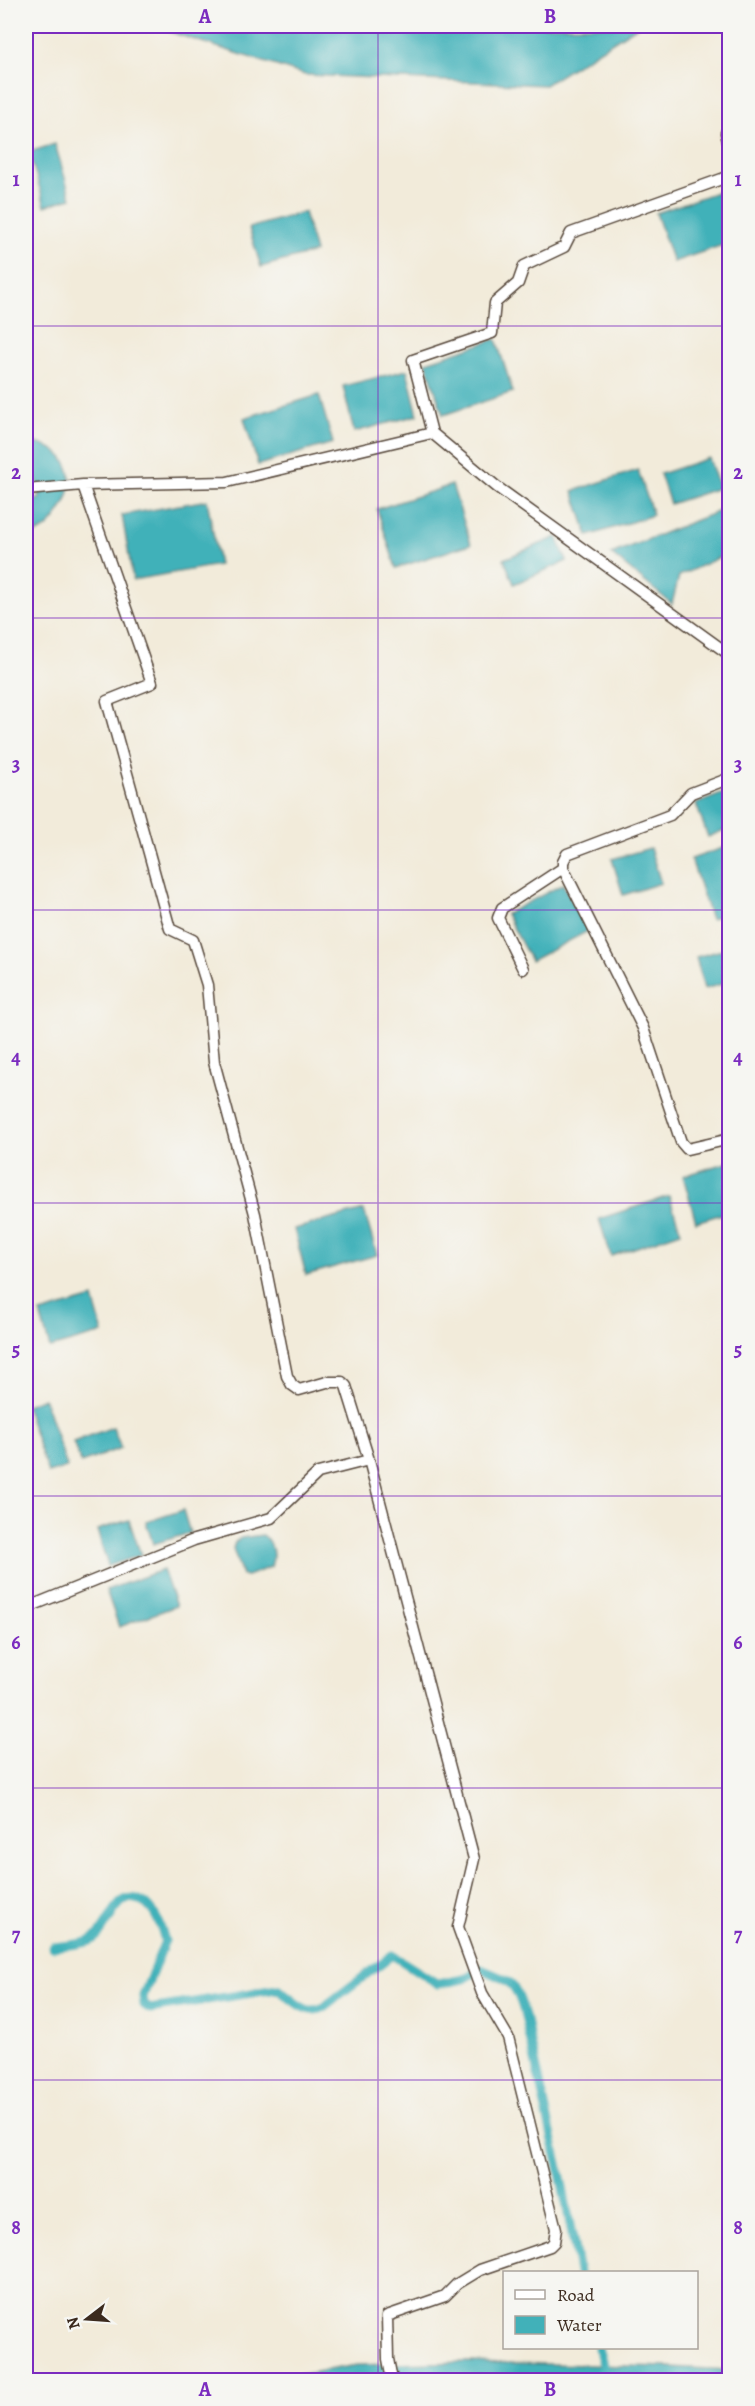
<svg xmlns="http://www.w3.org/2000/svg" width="755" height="2406" font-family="Alegreya,serif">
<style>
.water{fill:#41b1b9;stroke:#3e6e6c;stroke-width:1.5}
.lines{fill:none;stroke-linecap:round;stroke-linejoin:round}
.canal{stroke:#41b1b9;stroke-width:9}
.minor-casing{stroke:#56473a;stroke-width:13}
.minor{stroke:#fff;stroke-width:10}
.grid{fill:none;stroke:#7b2cbf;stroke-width:1.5;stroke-opacity:0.55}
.neatline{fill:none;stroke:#7b2cbf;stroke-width:2}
.grid-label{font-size:20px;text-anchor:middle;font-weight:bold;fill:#7b2cbf}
</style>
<rect width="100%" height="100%" fill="#f6f6f2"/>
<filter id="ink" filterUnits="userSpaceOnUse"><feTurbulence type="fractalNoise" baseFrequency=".0167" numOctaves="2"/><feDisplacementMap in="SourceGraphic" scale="12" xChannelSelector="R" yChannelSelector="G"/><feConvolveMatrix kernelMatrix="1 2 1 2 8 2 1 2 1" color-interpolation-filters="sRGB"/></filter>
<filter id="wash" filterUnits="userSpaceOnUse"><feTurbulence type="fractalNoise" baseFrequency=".008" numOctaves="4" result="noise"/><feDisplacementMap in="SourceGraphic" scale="24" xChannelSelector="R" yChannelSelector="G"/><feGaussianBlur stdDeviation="1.35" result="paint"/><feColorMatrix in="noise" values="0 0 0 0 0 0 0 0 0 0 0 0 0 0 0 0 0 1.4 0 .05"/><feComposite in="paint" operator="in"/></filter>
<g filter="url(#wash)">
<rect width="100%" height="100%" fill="#f2ebda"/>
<!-- water -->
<path class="water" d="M151,26H638L545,85L305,75Z
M55,144L71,198L45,206L29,152Z
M728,188L729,243L673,262L656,213Z
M304,212L315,252L261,267L249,228Z
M496,339L513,392L443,415L426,362Z
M407,370L418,415L354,432L343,386Z
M319,395L333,443L258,465L244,418Z
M26,442C68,444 83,479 59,513C54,520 48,529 39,532C36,534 30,534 26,534V505L40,498C38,487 38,471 26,469Z
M709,458L719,488L670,504L660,474Z
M638,470L653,515L588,536L573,491Z
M452,485L471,544L396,568L377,509Z
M207,500L219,565L133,580L122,515Z
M727,508L729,513V553L679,576L672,604L611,554Z
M557,537L567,561L514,584L504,559Z
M729,791V828L708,837L696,804Z
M729,846V913L711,919L691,859Z
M650,848L661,883L623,895L612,859Z
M563,884L588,931L531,961L506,914Z
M729,948V982L704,989L696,957Z
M729,1162V1212L696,1222L683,1176Z
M669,1196L681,1232L611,1256L599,1219Z
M364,1210L377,1255L306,1275L294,1229Z
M93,1298L103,1333L50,1348L40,1313Z
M44,1398L67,1467L48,1473L26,1408V1405Z
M113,1427L121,1448L81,1463L73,1442Z
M183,1510L190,1533L153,1544L146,1522Z
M129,1520L141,1555L108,1566L97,1530Z
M262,1535C274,1543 275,1554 271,1567L247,1576L242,1575L233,1549L235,1542L241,1538Z
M163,1570L176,1606L119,1627L106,1590Z
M467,2362L669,2367L730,2370L729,2380H268L357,2365Z"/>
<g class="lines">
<!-- canal -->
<path class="canal" d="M53,1947C64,1945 80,1945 90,1941C111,1932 114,1885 143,1902C155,1909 162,1928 165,1941L143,1996L144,2005L150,2009L277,1989C293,1998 306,2019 325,2006L392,1955L438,1984L464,1979L481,1969C512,1982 516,1982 525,2016L561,2177L579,2272
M598,2348L607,2377"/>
</g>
</g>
<g filter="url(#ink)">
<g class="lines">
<defs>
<path id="minor" d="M730,125L726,133L730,150
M432,433L413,360L492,333L495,303L518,283L524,266L564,247L571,233L730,176
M26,490L83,485L227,482L432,433L497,487L730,655
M563,868L643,1028L681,1142L687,1149L730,1139
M523,969L498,918L502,908L563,868V862L567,854L670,815L691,793L730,778
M369,1460L474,1859L458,1927L482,1993L508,2037L556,2229L554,2242L550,2246L480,2270L457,2284L445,2296L387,2316L388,2359L392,2380
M26,1608L194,1540L271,1518L318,1473L369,1460L346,1386L342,1382H327L299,1390L292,1385L287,1376L255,1214L214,1062L207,985L193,940L170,929L107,701L152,683L83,485"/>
</defs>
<!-- minor casing -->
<use href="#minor" class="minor-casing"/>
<!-- minor -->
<use href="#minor" class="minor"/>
</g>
</g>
<!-- grid -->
<path class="grid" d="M378,26V2380M26,326H730M26,618H730M26,910H730M26,1203H730M26,1496H730M26,1788H730M26,2080H730"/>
<!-- margin -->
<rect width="755" height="2406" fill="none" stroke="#f6f6f2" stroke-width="66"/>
<!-- legend -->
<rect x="503" y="2271" width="195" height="78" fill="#f6f6f2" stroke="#aba49d" stroke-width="1.5"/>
<rect x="515" y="2290" width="30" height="9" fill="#ffffff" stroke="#aba49d" stroke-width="1.5"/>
<text x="557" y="2301" font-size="18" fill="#3b2a1e">Road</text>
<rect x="515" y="2316" width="30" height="18" fill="#41b1b9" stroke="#aba49d" stroke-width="1.5"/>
<text x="557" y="2331" font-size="18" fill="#3b2a1e">Water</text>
<!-- north arrow -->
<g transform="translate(87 2319) rotate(253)" stroke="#f6f6f2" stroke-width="4.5" paint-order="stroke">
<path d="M0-4.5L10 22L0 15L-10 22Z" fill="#3b2a1e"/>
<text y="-9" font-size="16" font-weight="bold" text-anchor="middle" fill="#3b2a1e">N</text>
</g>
<rect x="33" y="33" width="689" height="2340" class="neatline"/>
<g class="grid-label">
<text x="205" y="23">A</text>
<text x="550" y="23">B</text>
<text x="16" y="186">1</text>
<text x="738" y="186">1</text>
<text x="16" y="479">2</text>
<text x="738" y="479">2</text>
<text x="16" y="771">3</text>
<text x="738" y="771">3</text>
<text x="16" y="1064">4</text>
<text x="738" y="1064">4</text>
<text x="16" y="1356">5</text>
<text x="738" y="1356">5</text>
<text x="16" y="1649">6</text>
<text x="738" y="1649">6</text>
<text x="16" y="1941">7</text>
<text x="738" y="1941">7</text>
<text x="16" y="2234">8</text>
<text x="738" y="2234">8</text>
<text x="205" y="2396">A</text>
<text x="550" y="2396">B</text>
</g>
</svg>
